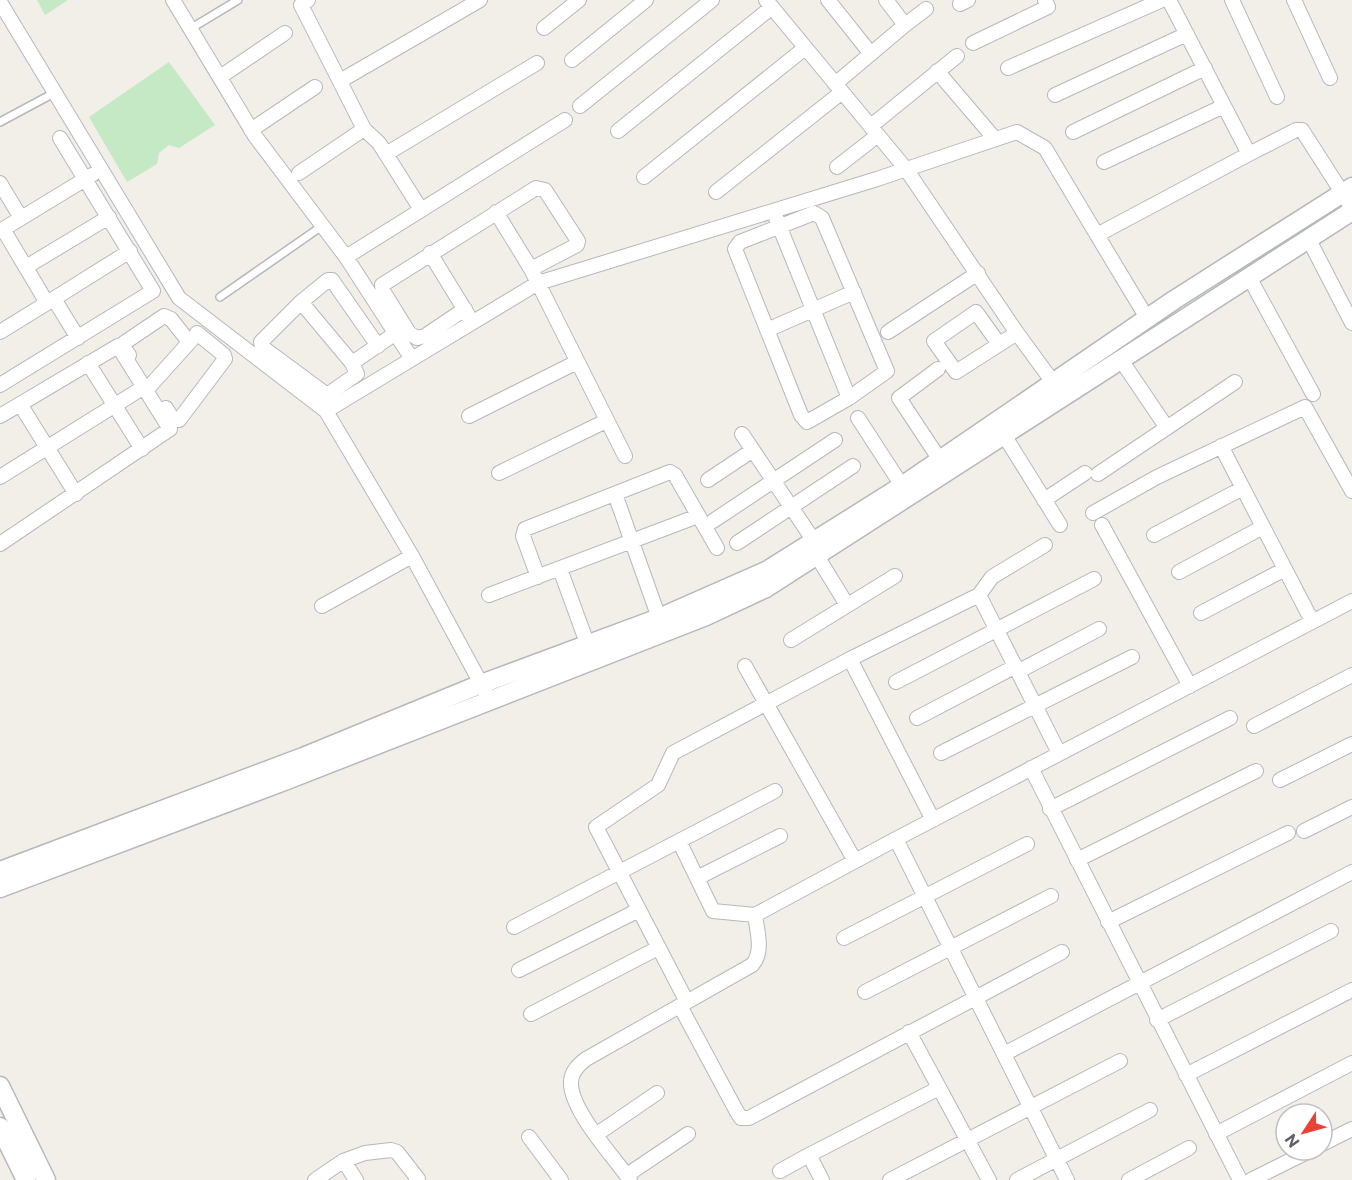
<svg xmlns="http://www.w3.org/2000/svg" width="1352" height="1180" font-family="Commissioner,sans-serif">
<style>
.green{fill:#c5e8c5}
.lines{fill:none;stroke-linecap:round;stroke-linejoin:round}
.service-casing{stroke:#b5b8bc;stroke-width:10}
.minor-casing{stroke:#b5b8bc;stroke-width:16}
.tertiary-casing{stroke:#b5b8bc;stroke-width:21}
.service{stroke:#fff;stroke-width:7}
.minor{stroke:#fff;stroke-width:14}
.tertiary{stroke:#fff;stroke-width:18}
</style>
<rect width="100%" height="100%" fill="#f1efe8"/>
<!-- green -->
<path class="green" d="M37,0H68L45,15Z
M169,62L215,125L179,148L169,145L159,153L157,164L127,182L89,117Z"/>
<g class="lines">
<defs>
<path id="service" d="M190,29L238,0
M0,122L54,93
M220,297L322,226"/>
<path id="minor" d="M173,0L255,136L346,257L412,359L326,411
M766,0L906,169L1017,333L1058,389
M828,0L871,54
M1169,0L1249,154L1296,130H1302L1352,208
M1232,0L1277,97
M1294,0L1330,78
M0,2L179,298L326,411L412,556L485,691
M960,4L968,0
M905,25L926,9
M544,28L579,0
M973,43L1048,7L1045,0
M572,60L646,0
M1008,68L1162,0
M937,71L995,139
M220,77L285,33
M340,81L480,0
M835,84L905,25L886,0
M1055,95L1187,34
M580,106L712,0
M871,126L957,56
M364,129L379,143L420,208
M251,130L315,87
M618,131L772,7
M1073,132L1205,68
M386,154L537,63
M1104,162L1224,106
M837,167L878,135
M299,173L364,129L301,5L308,0
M644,177L805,48
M0,183L21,218
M716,192L842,92
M496,212L531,269
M814,213L822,218L887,371L849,398L807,422L801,415L735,249L740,242Z
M776,218L849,398
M0,231L92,175
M1097,235L1147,318
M1308,238L1352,323
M430,253L468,315
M346,257L565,120
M26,267L109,217
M1249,277L1313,394
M54,299L78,338
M301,302L352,363L396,333
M47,303L130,251
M465,309L425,336L417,338L409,333L383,291L382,285L536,188L545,190L578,241L577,245L531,269L625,456
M767,330L854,292
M0,332L47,303L3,229
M888,332L978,273
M999,344L976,312L934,341L956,372L1017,333
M129,355L123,347L124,343L164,316L171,319L189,342
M412,359L538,283L877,179L1017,132L1045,148L1097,235L1249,154
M1121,360L1167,428
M88,363L142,449
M352,363L357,374L327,395L262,347L261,342L301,302L328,280H332L378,346
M938,369L899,398L940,460
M0,385L153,291L60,138
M150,386L194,337
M20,404L76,494
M166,408L172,418L179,420L225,359L224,355L197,333
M0,416L118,346L170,429L0,544
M469,416L577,362
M858,418L906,492
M742,434L814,541
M1004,435L1060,525
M1221,446L1312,621
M499,473L606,421
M1098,474L1235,382
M0,477L144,387
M708,480L753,450
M615,494L659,618
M1044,500L1085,473
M1093,513L1157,477L1305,407L1352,491
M713,521L835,440
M1102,525L1190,686
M1154,535L1243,488
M737,543L853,466
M817,556L847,605
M560,569L587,643
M1179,572L1263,527
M538,577L523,536L525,529L670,472L675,475L717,548
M489,595L698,516
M979,595L1059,753
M322,606L412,556
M1201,613L1285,569
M791,640L895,576
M850,659L979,595L992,577L1045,545
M745,666L855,861
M1019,671L1099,629
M896,682L1094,579
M917,718L1016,666
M1254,726L1352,675
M941,753L1132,657
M1031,768L1240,1180
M1280,780L1352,744
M1050,809L1230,718
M1304,831L1352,807
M896,839L1352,601
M679,841L713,911L755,915
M1077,860L1256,771
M697,878L780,836
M1108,922L1288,833
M514,927L775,791
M844,938L1027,844
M519,970L639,910
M865,992L1051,896
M687,1002L596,827L658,785L673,753L850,659L933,820
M680,1006L737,1112L741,1118H749L1062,952
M531,1014L658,948
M1157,1020L1331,931
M909,1032L989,1180
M1004,1054L1352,872
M1186,1075L1352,990
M597,1134L657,1093
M1216,1134L1352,1063
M529,1137L561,1180
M1322,1144L1352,1129
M349,1169L356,1180
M780,1171L809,1155
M627,1175L688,1134
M315,1180L343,1161L365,1153L391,1150L397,1152L418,1179L416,1180
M630,1180C614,1157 569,1109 571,1081C572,1071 578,1065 586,1059L752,965C764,952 757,931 755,915L896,839L1067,1180
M822,1180L809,1155L939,1088
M890,1180L1120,1061
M1017,1180L1150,1110
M1129,1180L1189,1148
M1251,1180L1311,1150"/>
<path id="tertiary" d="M0,871L303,757L481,684L659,618L768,570L902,486L1174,300L1352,187
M0,888L287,780L706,616L766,588L1352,211
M0,1086L46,1180
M0,1127L26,1180"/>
</defs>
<!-- service casing -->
<use href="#service" class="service-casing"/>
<!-- minor casing -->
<use href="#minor" class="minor-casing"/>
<!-- tertiary casing -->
<use href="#tertiary" class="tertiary-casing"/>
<!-- service -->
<use href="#service" class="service"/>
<!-- minor -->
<use href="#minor" class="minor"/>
<!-- tertiary -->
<use href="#tertiary" class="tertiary"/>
</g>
<!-- north arrow -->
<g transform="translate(1304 1132) rotate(234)"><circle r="28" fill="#ffffff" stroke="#bfc1c3" stroke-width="1.5"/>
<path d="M0-4.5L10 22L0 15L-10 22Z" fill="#ea4335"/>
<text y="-9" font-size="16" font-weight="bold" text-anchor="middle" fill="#5f6368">N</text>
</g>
</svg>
